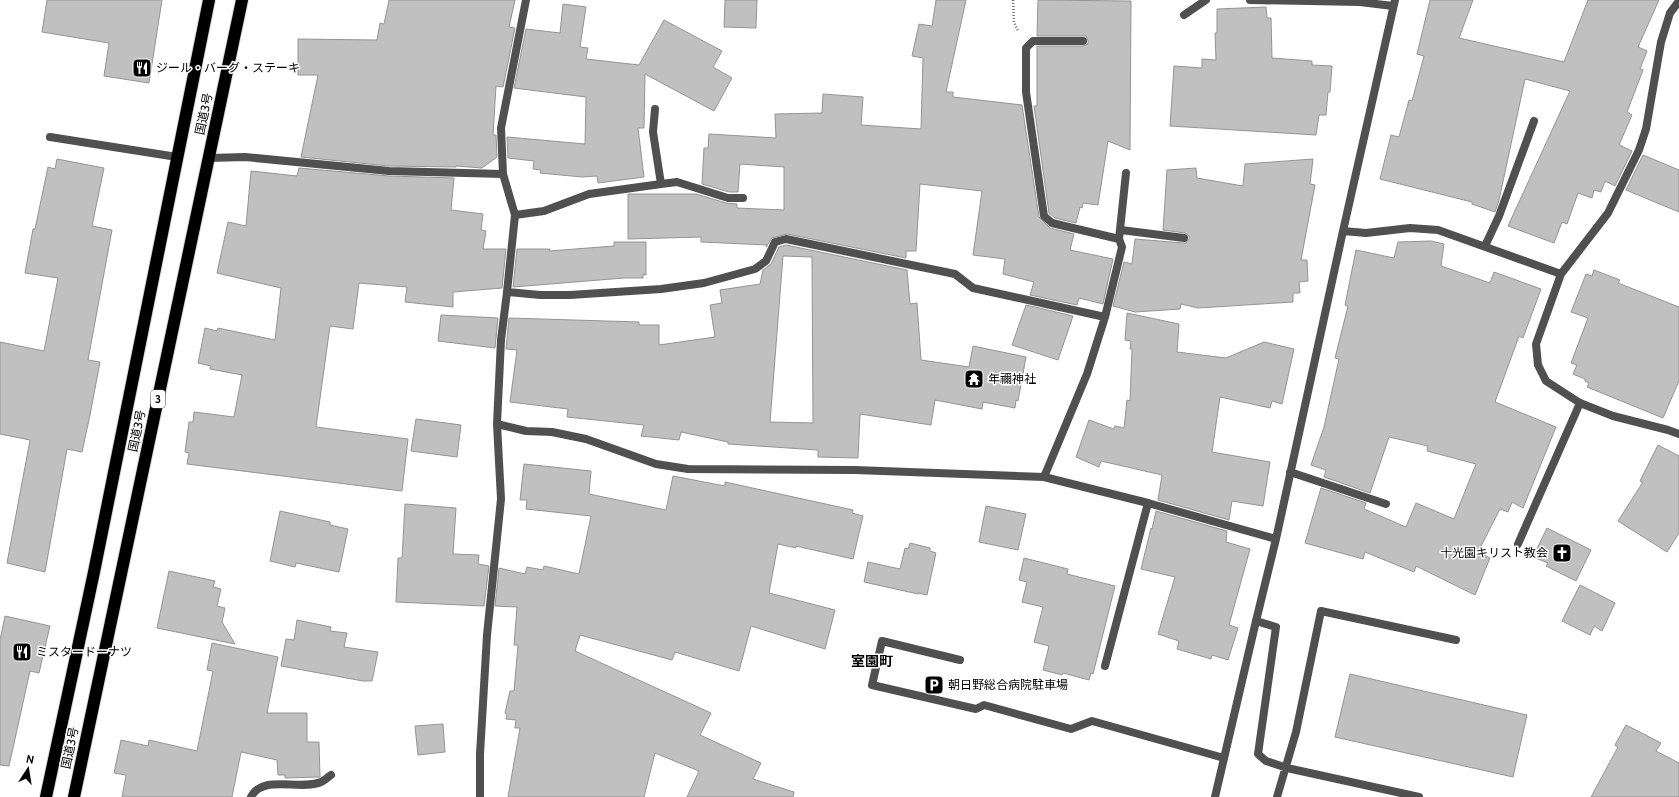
<svg xmlns="http://www.w3.org/2000/svg" width="1679" height="797" font-family="Cabin,'Noto Sans JP',sans-serif">
<style>
.building{fill:#c0c0c0;stroke:#949494;fill-rule:evenodd}
.lines{fill:none;stroke-linecap:round;stroke-linejoin:round}
.highway-casing{stroke:#dbdbdb;stroke-width:14}
.path{stroke:#727272;stroke-width:2.5;stroke-dasharray:1 2;stroke-linecap:butt}
.lane{stroke:#505050;stroke-width:8}
.street{stroke:#505050;stroke-width:8}
.highway{stroke:#000;stroke-width:12}
.labels{text-anchor:middle;stroke-width:3;stroke-linejoin:round;paint-order:stroke}
.shield{fill:#fff;stroke:#4c4c4c;stroke-width:1}
.shield-label{font-size:11px;font-weight:bold;fill:#000}
.poi-label{font-size:12px;fill:#000;stroke:#fff;text-anchor:start}
.street-label{font-size:12px;fill:#000;stroke:#fff}
.quarter-label{font-size:14px;font-weight:bold;fill:#000;stroke:#fff}
</style>
<rect width="100%" height="100%" fill="#fff"/>
<!-- building -->
<path class="building" d="M47,0H162L149,83L104,76L109,43L42,32Z
M389,0H515L509,27L515,28L503,87L496,86L493,135H496L497,157L482,168L456,166V167L389,166L301,157L318,75H298V39L377,40L380,23L384,24Z
M725,0H757L756,28L724,27Z
M936,0H966L946,92H953V97L1022,105L1039,217L1050,228L1074,234L1070,250L1113,259L1103,304L1079,298L1077,305L1030,295L1034,282L1003,274L1005,259L973,255L982,191L920,184L916,251H906V258L787,234L772,238L766,247L767,245L701,242V237L628,239V194H696L726,203L737,204V208L784,210V167L740,164L738,192H729L702,184L704,148H708L709,134L776,138L775,114L822,113L823,94L863,97L861,125L921,129L923,58L912,56L919,24L932,26Z
M1038,0L1131,1L1130,150L1108,141L1098,205L1083,203L1082,208L1080,207L1076,223L1055,218L1049,213L1034,106H1037V46H1083L1088,44V41L1086,36H1037Z
M1430,0H1473L1459,38L1564,62L1588,0H1659L1638,47L1647,51L1640,69L1643,70L1627,112L1632,115L1619,145L1632,151L1615,186L1605,181L1601,192L1594,190L1592,198L1578,193L1567,224L1562,222L1554,243L1508,226L1570,91L1525,79L1499,200L1495,212L1472,204V202L1380,179L1391,135L1399,137L1409,100L1412,101L1424,56L1417,54Z
M563,4L586,7L580,47L588,48L586,59L639,65L664,20L722,51L713,67L732,78L714,111L645,74L644,128H638L644,177L598,183L597,176L582,177L540,173L541,170L533,169L534,161L508,158L507,137L585,144L586,97L514,88L526,29L560,33Z
M1266,7L1267,18H1271L1272,58L1312,61V65L1332,66L1330,92H1328L1326,115H1319L1316,135L1170,126L1174,66L1202,68V59L1216,60L1215,33H1217V9Z
M1643,155L1679,170V212L1626,190Z
M57,159L104,168L92,226L112,230L88,360L100,362L90,415L82,452L67,449L45,572L7,563L30,440L0,434V342L44,351L58,278L25,273L33,229H35L48,167L55,169Z
M1313,159L1310,184L1315,185L1301,260H1307L1308,281L1299,282L1300,293H1293V302L1198,308L1181,304L1180,309L1135,312L1113,306L1124,262L1132,264L1135,239L1183,243H1186L1189,239V236L1185,233L1163,230L1167,170L1196,168L1197,178L1243,186L1245,164Z
M299,168L389,176L454,178L451,210L483,214L481,230L486,231L483,249H506L502,288L453,292V307L405,302L407,287L359,283L353,329L330,326L316,427L408,439L402,491L187,464L189,453L185,452L189,422H193L194,412L234,417L242,375L210,369L211,366L198,363L205,328L217,331L218,328L275,340L281,288L217,273L228,222L246,226L251,171L297,176Z
M1431,241L1444,244L1441,266L1490,283L1494,272L1541,289L1523,338L1519,336L1495,402L1556,427L1523,508L1512,502L1508,512L1500,509L1478,552L1490,558L1475,595L1416,566L1414,572L1365,552L1363,559L1305,543L1321,488L1366,503L1364,509L1406,527L1416,503L1454,519L1476,464L1427,451L1428,446L1389,437L1370,493L1324,477L1326,470L1311,465L1324,427L1339,359L1335,358L1348,306L1345,305L1356,250L1394,258L1398,242Z
M614,242H646V275L643,274V278H624L513,287L517,249H550L549,251L614,246Z
M786,245L907,270L910,304L917,303L921,360L969,367L973,346L1026,357L1018,401L1016,400L1015,408L983,402L982,409L935,400L931,425L860,414L858,458L818,457V450L728,444V442L681,432L679,440L641,436L644,425L567,417L568,409L510,402L517,350L506,349L509,318L639,322V325H659V345L715,337L710,305L722,303L720,290L760,284L763,270L771,264L779,247ZM783,256L812,257L813,423L770,422Z
M1594,270L1620,280L1618,283L1679,307V381L1663,418L1587,387L1589,383L1585,381V379L1573,374L1577,365L1571,363L1588,318L1571,312L1586,274L1592,276Z
M1026,305L1073,316L1058,360L1012,345Z
M1127,313L1179,324L1177,352L1226,358L1264,342L1294,349L1282,404L1272,401L1270,408L1220,397L1212,452L1270,462L1263,506L1232,501L1229,520L1158,500L1162,475L1101,461L1099,467L1076,457L1089,420L1114,429L1115,426L1124,428L1127,400L1130,401L1132,349H1130L1131,341L1125,340Z
M441,315L498,318L495,348L438,341Z
M416,419L461,425L457,457L411,451Z
M1658,445L1679,456V533L1667,552L1618,521L1643,482L1640,481Z
M524,464L591,471L589,494L666,510L673,476L725,486V482L853,510L852,513L863,516L853,559L796,546V548L778,544L769,593L835,610L825,649L751,626L739,671L675,652L672,660L580,635L575,651L711,713L700,735L761,763L753,779L794,792L793,797H687L699,771L655,753L644,797H508L520,728H515L516,720L506,719L507,714L505,713L510,691H514L518,645H514L517,607L495,606L499,568L525,574L527,567L543,570L544,566L579,574L591,516L526,509L527,500H520Z
M405,504L456,508L453,554L479,555L478,564L489,566L484,606L396,602L398,558H402Z
M986,506L1026,514L1018,550L979,542Z
M280,511L330,522V525L348,529L339,572L296,563L295,567L270,561Z
M1156,511L1227,531L1226,542L1250,549L1229,625L1238,628L1228,660L1212,655L1211,659L1177,649L1179,641L1158,634L1175,577L1141,569L1151,528L1152,529Z
M1547,528L1591,550L1576,581L1546,566L1548,563L1533,557Z
M910,543L930,548V551L936,553L927,595L918,593V594L864,582L868,562L900,569L905,548L908,549Z
M1024,558L1068,569L1067,574L1115,586L1093,674L1091,673L1089,680L1063,673L1062,675L1043,670L1049,646L1034,642L1043,607L1022,602L1027,582L1019,580Z
M169,571L215,581L213,587L221,589L217,606L225,608L222,622L235,644L157,628Z
M1580,585L1615,603L1602,631L1594,626L1590,635L1562,621Z
M5,616L50,626L39,673L30,671L9,766L0,765V640Z
M297,620L331,627L330,631L347,633L344,647L378,652L372,681H363L281,666L286,639L294,640Z
M212,643L278,657L267,713H307V742H319L320,777L285,778V775H278L277,760L241,752L232,797H122L126,775L114,773L121,740L148,746L149,740L197,751L213,671L207,670Z
M1350,674L1527,715L1513,777L1335,737Z
M443,724L445,752L418,755L415,726Z
M1626,725L1661,743L1656,751L1679,763V797H1591L1618,747L1615,745Z"/>
<g class="lines">
<defs>
<path id="highway" d="M46,797L94,572L209,0
M74,797L242,0"/>
</defs>
<!-- highway casing -->
<use href="#highway" class="highway-casing"/>
<!-- path -->
<path class="path" d="M1013,0L1014,22L1018,31"/>
<!-- lane -->
<path class="lane" d="M1250,0L1360,2L1393,6
M1184,15L1206,0
M50,137L177,157
M661,184L677,182L728,198H743
M515,215L544,211L589,194L661,184L653,132L655,109
M1121,230L1184,238
M1119,239L1126,173
M1485,246L1499,216L1534,121
M1290,472L1386,504
M1518,544L1580,403
M1256,621L1276,627L1258,754L1266,761L1287,768L1419,797
M960,660L882,641L872,685L976,709L984,705L1071,729L1092,721L1224,758
M1105,666L1148,503
M251,797C262,774 300,791 321,782C324,781 328,777 331,775
M1277,797L1296,732L1321,611L1456,640"/>
<!-- street -->
<path class="street" d="M1679,1L1670,13L1661,42L1646,129L1639,150L1608,213L1561,274L1536,344L1538,365L1546,381L1580,403L1613,416L1668,430L1679,434
M209,158L245,157L389,171L503,174
M1343,231L1366,233L1410,228L1438,230L1561,274
M507,292L540,295H570L661,289L704,283L755,269L766,261L775,242L786,239L955,274L973,288L1105,317
M497,424L526,431L552,432L586,439L656,464L688,469L855,470L1044,477L1148,503L1276,539
M1044,477L1087,374L1105,317L1122,247L1119,239L1052,223L1044,216L1026,92V48L1033,41H1083
M480,797V754L487,635L501,499L497,424L501,340L507,292L515,215L503,174L501,128L526,0
M1215,797L1256,621L1276,539L1343,231L1395,0"/>
<!-- highway -->
<use href="#highway" class="highway"/>
</g>
<!-- icons -->
<defs>
<symbol id="restaurant-square" viewBox="-11 -11 22 22"><rect x="-9" y="-9" width="18" height="18" rx="4" fill="#000" stroke="#fff"/><path d="M-5-6h1v4h1v-4h1v4h1v-4h1v5L-1.5 .5V6h-2V.5L-5-1ZM5-6V6H3V1.5H1.5Q1.5-4 5-6Z" fill="#fff"/></symbol>
<symbol id="temple-square" viewBox="-11 -11 22 22"><rect x="-9" y="-9" width="18" height="18" rx="4" fill="#000" stroke="#fff"/><path d="M0-6L5-2H3V0L6.5 2.5H4V6H1.5V3h-3V6H-4V2.5H-6.5L-3 0V-2H-5Z" fill="#fff"/></symbol>
<symbol id="church-square" viewBox="-11 -11 22 22"><rect x="-9" y="-9" width="18" height="18" rx="4" fill="#000" stroke="#fff"/><path d="M-1.2-6h2.4v3.5h3.3v2.4h-3.3V6h-2.4V-.1h-3.3v-2.4h3.3Z" fill="#fff"/></symbol>
<symbol id="parking-square" viewBox="-11 -11 22 22"><rect x="-9" y="-9" width="18" height="18" rx="4" fill="#000" stroke="#fff"/><path d="M-3.5-5.5H1a3.5 3.5 0 0 1 0 7H-1V5.5H-3.5ZM-1-3.4V-.6H.8a1.4 1.4 0 0 0 0-2.8Z" fill="#fff"/></symbol>
</defs>
<g fill-rule="evenodd">
<use href="#restaurant-square" x="131" y="57" width="22" height="22"/>
<use href="#temple-square" x="963" y="368" width="22" height="22"/>
<use href="#church-square" x="1551" y="542" width="22" height="22"/>
<use href="#restaurant-square" x="11" y="641" width="22" height="22"/>
<use href="#parking-square" x="923" y="674" width="22" height="22"/>
</g>
<g class="labels">
<!-- shield labels -->
<rect class="shield" x="151" y="390" width="14" height="18" rx="3"/>
<g class="shield-label">
<text x="158" y="403">3</text>
</g>
<!-- poi labels -->
<g class="poi-label">
<text x="156" y="72">ジール・バーグ・ステーキ</text>
<text x="988" y="383">年禰神社</text>
<text x="1548" y="557" text-anchor="end">十光園キリスト教会</text>
<text x="36" y="656">ミスタードーナツ</text>
<text x="948" y="689">朝日野総合病院駐車場</text>
</g>
<!-- street labels -->
<g class="street-label">
<text transform="translate(204 114) rotate(-78)" y="4">国道3号</text>
<text transform="translate(137 431) rotate(-78)" y="4">国道3号</text>
<text transform="translate(70 748) rotate(-78)" y="4">国道3号</text>
</g>
<!-- quarter labels -->
<g class="quarter-label">
<text x="872" y="666">室園町</text>
</g>
</g>
<!-- north arrow -->
<g transform="translate(28 769) rotate(12)" stroke="#ffffff" stroke-width="3" paint-order="stroke">
<path d="M0-3L7 15L0 10L-7 15Z" fill="#000000"/>
<text y="-6" font-size="11" font-weight="bold" text-anchor="middle" fill="#000000">N</text>
</g>
</svg>
